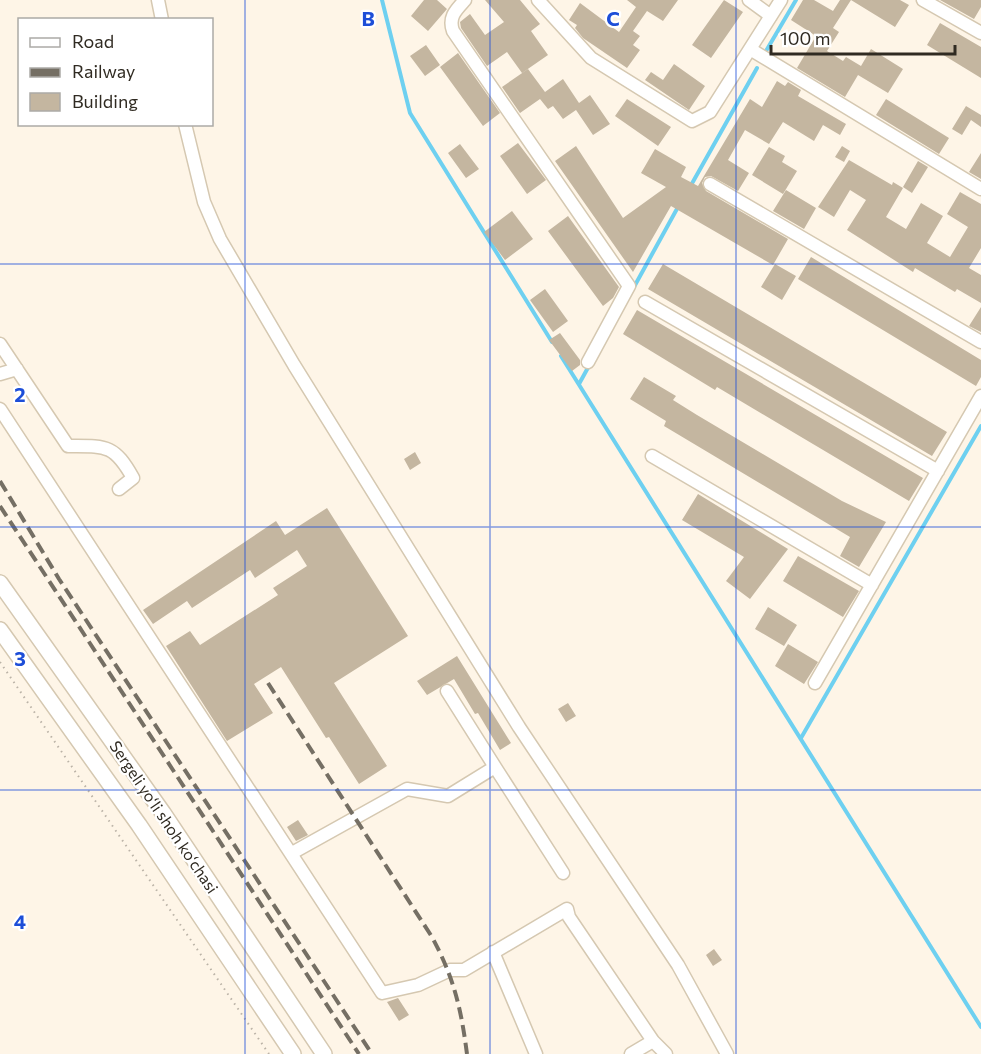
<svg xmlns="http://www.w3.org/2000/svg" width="981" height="1054" font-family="Commissioner,sans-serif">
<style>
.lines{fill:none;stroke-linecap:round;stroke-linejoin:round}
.stream{stroke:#6ed0f0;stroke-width:4}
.building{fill:#c4b6a0}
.minor-casing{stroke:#d5c8b1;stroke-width:15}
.major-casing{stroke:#d5c8b1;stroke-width:18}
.path{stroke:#bbb3a7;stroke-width:2;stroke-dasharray:1.5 4.5;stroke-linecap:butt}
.minor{stroke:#fff;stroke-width:12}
.major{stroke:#fff;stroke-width:15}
.rail{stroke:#756f64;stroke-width:4;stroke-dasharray:12 6;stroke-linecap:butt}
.grid{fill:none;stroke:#1d4ed8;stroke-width:1.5;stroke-opacity:0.55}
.labels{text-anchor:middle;stroke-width:4.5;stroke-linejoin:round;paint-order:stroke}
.street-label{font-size:16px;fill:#302b22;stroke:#fff}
.grid-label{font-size:20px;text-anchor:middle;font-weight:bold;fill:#1d4ed8;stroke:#fff;stroke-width:4.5;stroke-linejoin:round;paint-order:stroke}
</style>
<rect width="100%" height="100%" fill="#fef5e7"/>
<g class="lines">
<!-- stream -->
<path class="stream" d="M382,0L410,113L552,342
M766,51L796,0
M690,187L757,68
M634,287L678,207
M561,356L981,1027
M579,384L590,364
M801,738L981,426"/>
</g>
<!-- building -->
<path class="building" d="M424,0H437L447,9L428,31L411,16Z
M485,0H520L540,24L531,31L548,55L522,73L507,52L487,66L461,28L460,22L470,14L485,35L504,22Z
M627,0H678L663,21L647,11L633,31L640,36L633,45L640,50L627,68L583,38L575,28L577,25L569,20L580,3L619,32L636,7Z
M724,0L743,12L711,58L692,45Z
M803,0H814L833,11L840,0H900L909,5L895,27L851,0L833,28L839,32L827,51L843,61L846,57L861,66L871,49L903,69L888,93L858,75L845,97L797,68L816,36L791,20Z
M940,0H981V7L974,19Z
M940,23L981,47V78L927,45Z
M426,45L440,65L425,76L410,56Z
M458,53L500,113L483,126L440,67Z
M674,64L705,86L689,110L645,80L651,72L663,80Z
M528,69L545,92L563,79L579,103L590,95L610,124L593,135L576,110L563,119L553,106L548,109L540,99L520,113L502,87Z
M777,81L785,86L788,82L801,90L798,96L846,124L840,135L823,125L814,141L783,122L769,144L745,130L728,160L749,173L738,191L711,176L705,177L702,183L706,191L788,239L773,265L671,206L633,272L555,161L576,146L623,218L666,187L641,173L655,149L686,167L681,177L698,186L750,99L762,107Z
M627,99L671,127L658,146L615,116Z
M886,99L949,138L939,154L876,115Z
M966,106L981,115V127L971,120L962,135L952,129Z
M518,143L546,180L527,194L500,156Z
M460,144L479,169L466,178L448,153Z
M842,146L850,151L844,162L835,157Z
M769,147L785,156L782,162L797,171L783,194L752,175Z
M981,153V179L969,172Z
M849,160L892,185L893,182L903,188L886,217L906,229L921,203L943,216L927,243L950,257L968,227L947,214L960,192L981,204V248L969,268L981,275V303L957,289L955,292L915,268L913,272L847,230L866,200L850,190L834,217L818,207Z
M918,161L928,167L912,193L903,187Z
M786,190L816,208L804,229L773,211Z
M512,211L533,239L505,260L484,232Z
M568,216L619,287L613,298L603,306L548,231Z
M811,257L981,360V377L976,386L798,279Z
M663,264L947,432L932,456L648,289Z
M775,264L796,276L782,300L761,287Z
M545,289L568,321L553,332L530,300Z
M981,307V332L969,326Z
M637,310L923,478L909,501L717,387L715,390L623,334Z
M560,333L580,360V365L572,371L549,340Z
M644,377L676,396L673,400L697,415L842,501L886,522L859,567L840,556L850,537L664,426L666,421L630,399Z
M415,452L421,463L410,470L404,459Z
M698,494L788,549L750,599L726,581L744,557L682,520Z
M327,508L408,636L334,683L387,766L359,784L329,737L326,738L281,667L254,684L273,713L227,741L166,646L190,631L200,645L278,595L273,588L307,566L297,550L255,578L250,570L192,608L187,601L153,624L143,610L276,521L285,535Z
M798,556L859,591L843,617L783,581Z
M768,607L797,625L784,646L755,629Z
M788,644L818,662L804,684L775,666Z
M457,656L511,743L500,750L478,713L475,714L454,679L427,695L417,681Z
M568,703L576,716L566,722L558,709Z
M298,820L308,835L296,841L287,827Z
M714,949L722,960L713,966L706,955Z
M398,998L409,1015L399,1021L387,1002Z"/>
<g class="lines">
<defs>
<path id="minor" d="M158,0L162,20
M465,0C456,10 448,17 453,31L629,286L588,362
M538,0L591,58L692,121L710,112L781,0
M749,0L771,16
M923,0L981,33
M750,49L981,189
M185,124L204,202L220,239L294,365L519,727L678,965L727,1054
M710,184L981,342
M645,302L938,471
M0,344L68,446C106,446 114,444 133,478L119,489
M0,374L17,369
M0,409L382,993L418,985L450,970H464L567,909L569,917L653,1041L666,1054
M652,456L872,585
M815,683L981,396
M447,691L495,767
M292,853L407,789L448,796L495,767L563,873
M493,952L536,1054
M631,1054L653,1041"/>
<path id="major" d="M0,583L163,813L324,1054
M0,630L139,825L293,1054"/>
</defs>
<!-- minor casing -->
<use href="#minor" class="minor-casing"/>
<!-- major casing -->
<use href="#major" class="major-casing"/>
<!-- path -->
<path class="path" d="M0,662L269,1054"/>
<!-- minor -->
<use href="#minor" class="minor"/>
<!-- major -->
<use href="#major" class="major"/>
<!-- rail -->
<path class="rail" d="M0,481L59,579L372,1054
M0,506L359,1054
M268,683L432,937C454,978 461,1008 467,1054"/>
</g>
<!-- grid -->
<path class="grid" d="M245,0V1054M490,0V1054M736,0V1054M0,264H981M0,527H981M0,790H981"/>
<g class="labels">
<!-- street labels -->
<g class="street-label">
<text transform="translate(164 817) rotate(56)" y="6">Sergeli yo‘li shoh ko‘chasi</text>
</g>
</g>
<g class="grid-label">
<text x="368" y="26">B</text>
<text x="613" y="26">C</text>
<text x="20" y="402">2</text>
<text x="20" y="666">3</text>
<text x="20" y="929">4</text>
</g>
<!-- legend -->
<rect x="18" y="18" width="195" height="108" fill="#ffffff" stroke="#acaaa7" stroke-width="1.5"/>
<rect x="30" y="38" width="30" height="9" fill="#ffffff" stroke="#acaaa7" stroke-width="1.5"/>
<text x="72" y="48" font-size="18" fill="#302b22">Road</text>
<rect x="30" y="68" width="30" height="9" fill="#756f64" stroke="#acaaa7" stroke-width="1.5"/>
<text x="72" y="78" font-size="18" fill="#302b22">Railway</text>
<rect x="30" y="93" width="30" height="18" fill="#c4b6a0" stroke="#acaaa7" stroke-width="1.5"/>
<text x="72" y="108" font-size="18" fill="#302b22">Building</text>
<!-- scale -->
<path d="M771 45v9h184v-9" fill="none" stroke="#302b22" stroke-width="3"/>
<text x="780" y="45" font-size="18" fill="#302b22" stroke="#ffffff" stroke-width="4.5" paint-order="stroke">100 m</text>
</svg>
